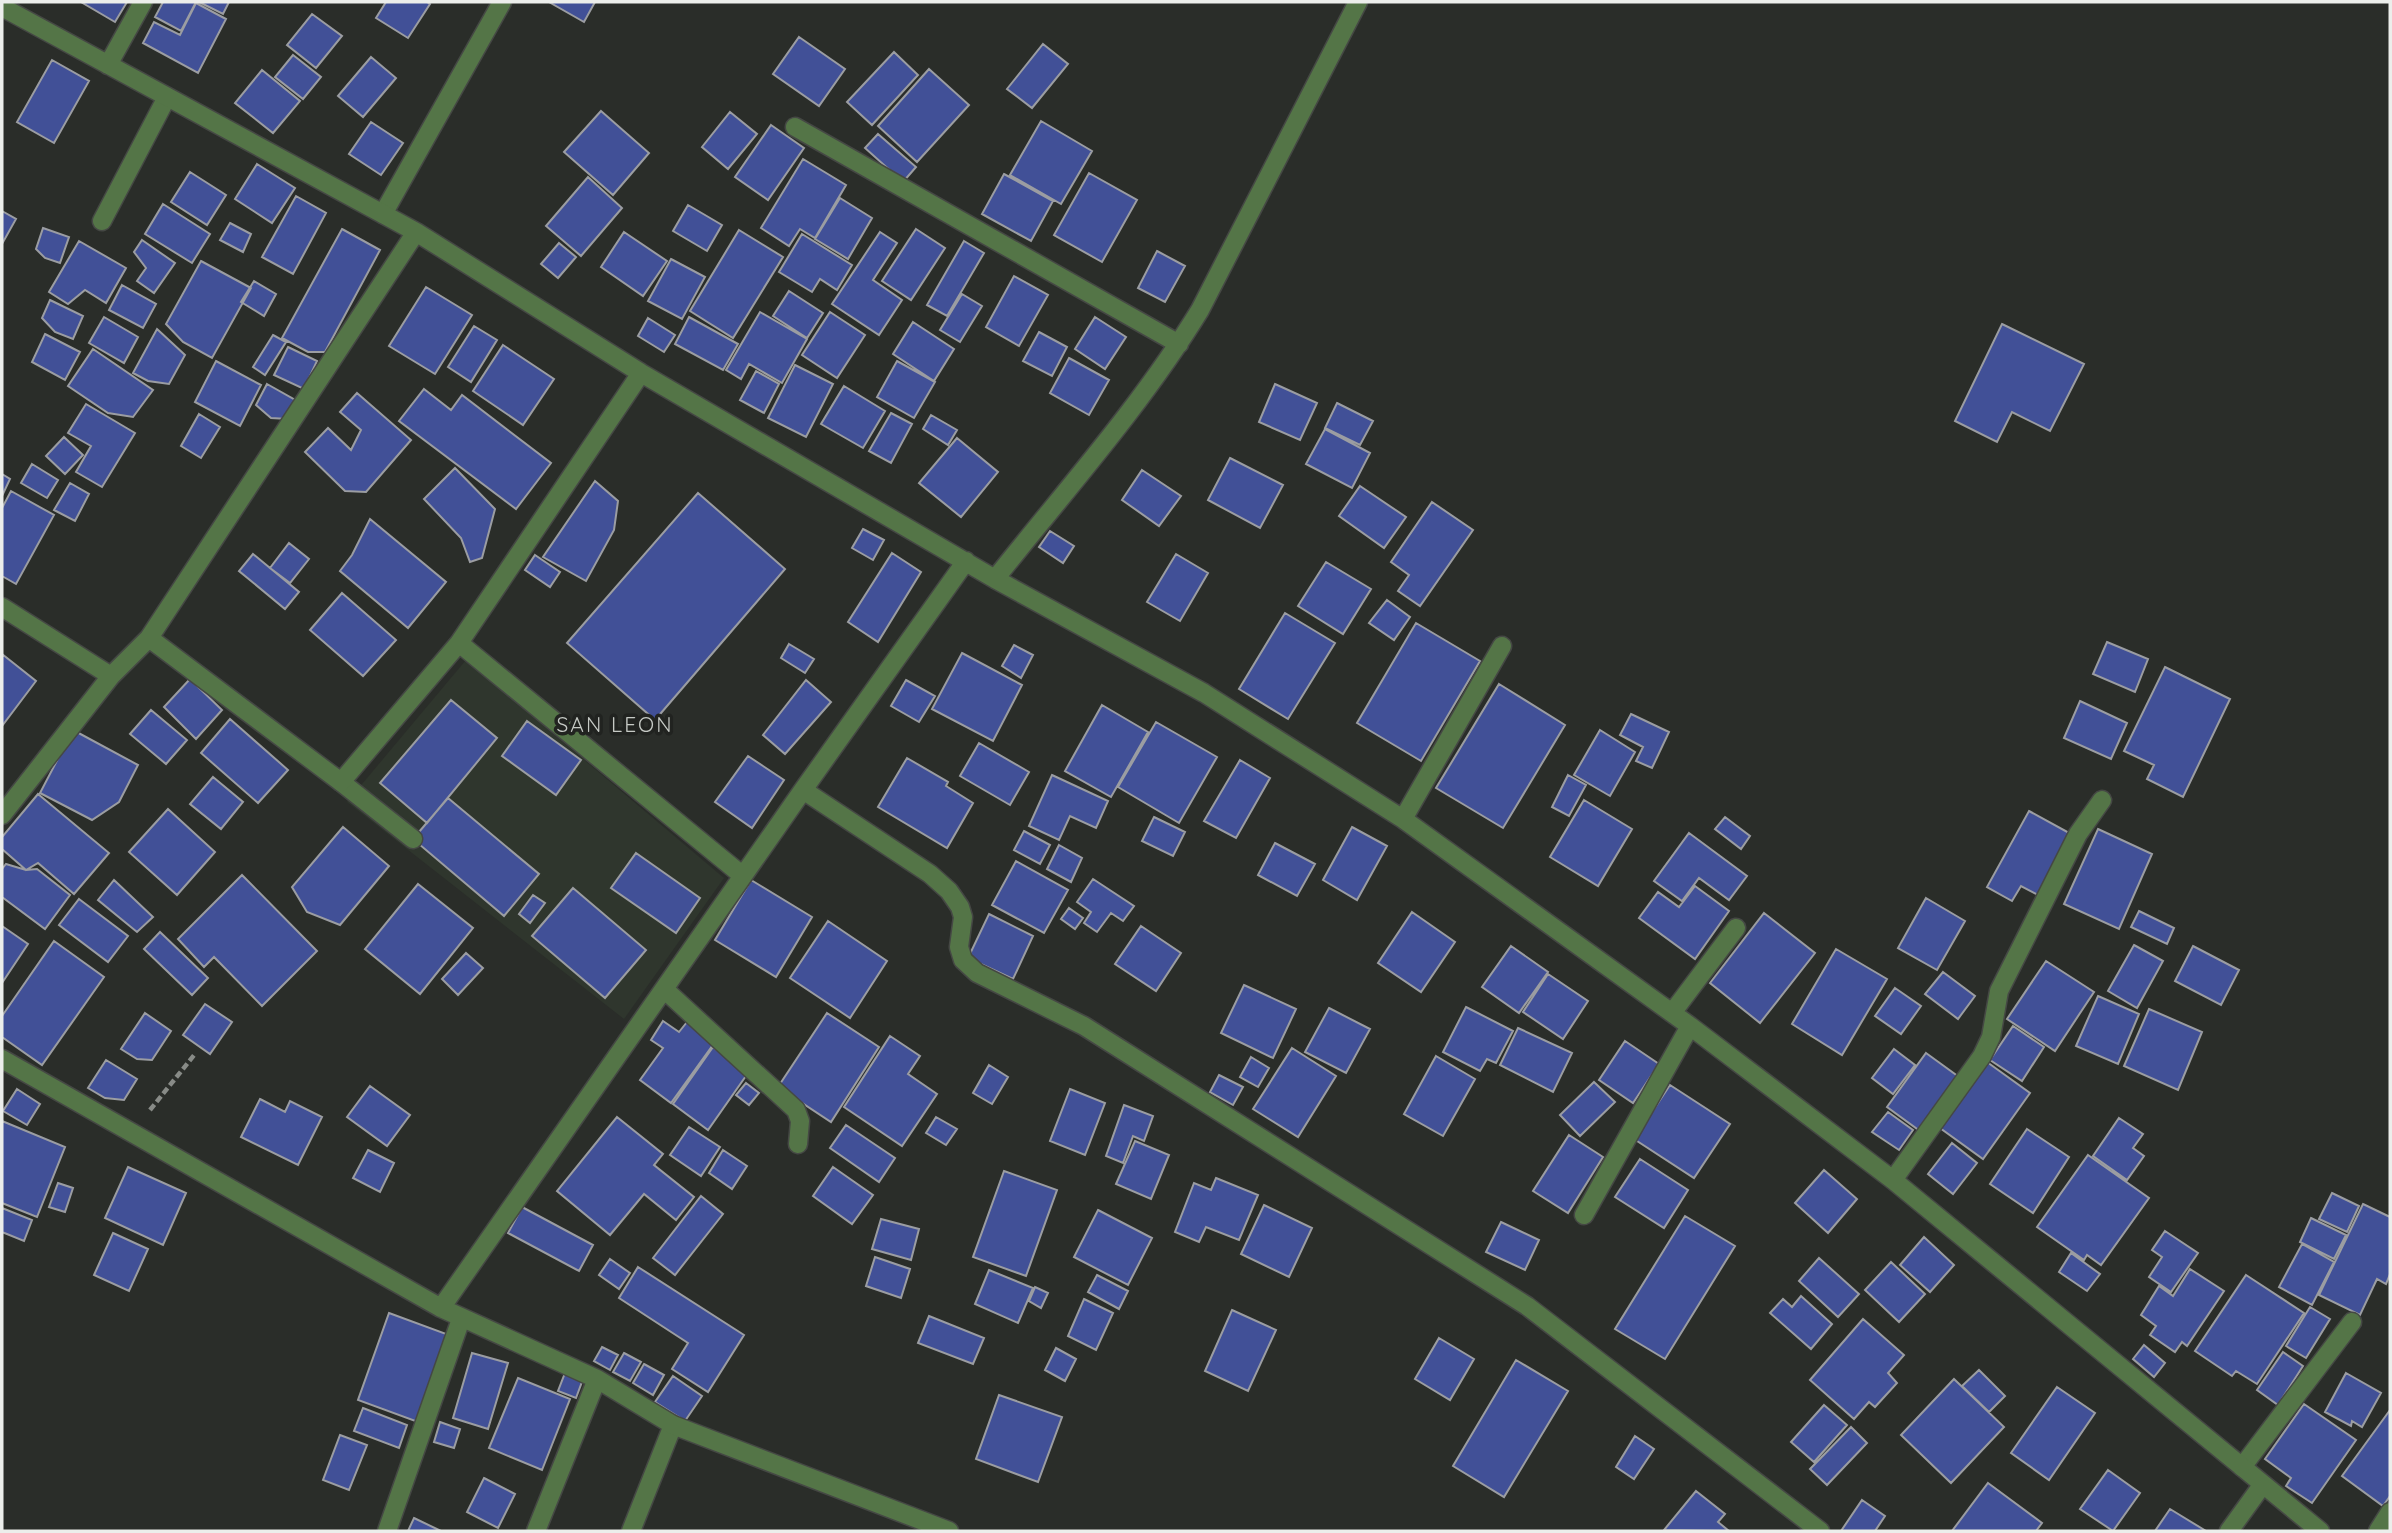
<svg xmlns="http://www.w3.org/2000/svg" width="2392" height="1533" font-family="Quicksand,sans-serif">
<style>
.built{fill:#2f362d}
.building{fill:#415097;stroke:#9b9da2;stroke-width:2}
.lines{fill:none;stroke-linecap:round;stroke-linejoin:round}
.lane-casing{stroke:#454844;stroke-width:21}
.street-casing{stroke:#454844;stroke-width:21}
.path{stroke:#888b87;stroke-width:4.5;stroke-dasharray:7 3.5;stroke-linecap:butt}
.lane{stroke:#547547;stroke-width:18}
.street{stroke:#547547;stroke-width:18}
.labels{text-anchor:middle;stroke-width:7;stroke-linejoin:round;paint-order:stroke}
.quarter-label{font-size:21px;letter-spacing:2px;fill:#c6cac5;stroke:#212320}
</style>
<rect width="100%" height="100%" fill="#2a2d29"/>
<!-- built -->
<path class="built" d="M466,660L724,878L624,1019L347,802Z"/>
<!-- building -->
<path class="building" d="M81,2H127L115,22Z
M163,2H196L181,31L155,17Z
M199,2H229L223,14Z
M386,2H427L430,4L408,38L376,18Z
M549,2H595L584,22Z
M196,3L226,19L198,73L143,43L154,22L180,35Z
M312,14L342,36L316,68L287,45Z
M799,37L845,69L819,106L773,74Z
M1043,44L1068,64L1032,108L1007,89Z
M894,52L918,75L872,125L847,102Z
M293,55L321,77L303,99L275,77Z
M371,57L396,78L363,117L338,96Z
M52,60L89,81L54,143L17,122Z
M929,69L969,105L917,162L878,126Z
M262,70L300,101L273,133L235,103Z
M601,111L649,153L613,195L564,152Z
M730,112L757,134L728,169L702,147Z
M1041,121L1092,151L1061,204L1010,175Z
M371,122L403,143L381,175L349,154Z
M771,125L804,148L768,200L735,177Z
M878,134L916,167L903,182L865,148Z
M803,159L846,185L815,238L800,229L789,246L761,228Z
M257,164L295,188L272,223L235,199Z
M190,172L226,195L207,225L171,202Z
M1089,173L1137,200L1102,262L1054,235Z
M1004,174L1053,201L1031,241L982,214Z
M588,177L622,208L581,256L546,226Z
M296,196L326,213L293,274L262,257Z
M840,198L872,218L848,259L815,239Z
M163,204L210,234L192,263L145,234Z
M688,205L722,225L707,251L673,231Z
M2,211L16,219L2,244Z
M230,223L251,234L243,252L220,240Z
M43,228L69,237L60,263L45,258L36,249Z
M342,229L380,250L325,352H308L282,338Z
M916,229L945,248L911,300L882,281Z
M739,230L783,257L733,338L690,311Z
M624,232L667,261L643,296L601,267Z
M880,232L897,243L873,280L902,300L879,335L832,304Z
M802,234L852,265L837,290L820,279L812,292L779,272Z
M142,240L175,263L154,293L137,281L146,268L134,252Z
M79,241L126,268L106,303L85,290L68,304L49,292Z
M964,241L984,253L947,316L927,305Z
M559,243L576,257L558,278L541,264Z
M1157,251L1185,266L1165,302L1138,288Z
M671,259L705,277L682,319L648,301Z
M201,261L251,288L212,358L183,342L166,324Z
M1014,276L1048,295L1019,346L986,327Z
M254,281L276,294L264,316L241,302Z
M122,285L156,304L143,328L109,310Z
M426,287L472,315L435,374L389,346Z
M789,291L823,313L807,338L773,316Z
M962,294L982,306L960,342L940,330Z
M50,300L83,316L73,339L55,332L42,318Z
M760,312L807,339L782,383L749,364L741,379L726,370Z
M830,312L865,335L837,378L802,355Z
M104,317L138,337L124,363L89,343Z
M689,317L738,344L723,370L675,344Z
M1095,317L1126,337L1105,369L1075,349Z
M648,318L675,335L664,352L638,336Z
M913,322L954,349L934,381L893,354Z
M2002,324L2084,364L2050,431L2012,412L1997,442L1955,421Z
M474,326L497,340L471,382L448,367Z
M157,329L185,355L169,384L148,381L133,373Z
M1039,332L1067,347L1052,376L1023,361Z
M45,334L80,352L65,380L32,362Z
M273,335L286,342L265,375L253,367Z
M503,345L554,379L523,425L473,391Z
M288,347L317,361L304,389L274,375Z
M93,349L153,390L133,417L108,413L68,386Z
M1069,358L1109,380L1089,415L1050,393Z
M216,361L261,385L240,426L195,402Z
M897,361L935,382L914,418L877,397Z
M795,365L833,384L806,437L768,418Z
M756,371L779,384L764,413L740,400Z
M267,384L297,401L288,419L271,418L256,405Z
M1275,384L1317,403L1300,440L1259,422Z
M844,386L885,411L863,448L821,424Z
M424,389L451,410L462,395L551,463L516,509L399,421Z
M357,393L411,440L366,492L345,491L305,452L328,428L351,450L361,430L340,412Z
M1337,403L1373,421L1360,445L1325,428Z
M86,404L135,433L102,487L76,472L91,446L68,433Z
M891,413L912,424L891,463L869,451Z
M199,414L220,427L201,458L181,446Z
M931,415L957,430L948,445L923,429Z
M1325,429L1370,453L1352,488L1306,464Z
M64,437L83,455L65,474L46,456Z
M957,438L998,472L961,517L919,483Z
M1230,458L1283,485L1260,528L1208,500Z
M32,464L58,480L47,498L21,483Z
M455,468L495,509L482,558L470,562L461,538L424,499Z
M1142,470L1181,496L1159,526L1122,500Z
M2,474L10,479L2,496Z
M595,481L618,501L614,530L586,581L543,557Z
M70,483L89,494L75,521L54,510Z
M1360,486L1406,517L1384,548L1339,516Z
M11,491L54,515L16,584L2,576V508Z
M698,493L785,569L655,720L567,643Z
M1432,502L1473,530L1420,606L1398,591L1409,575L1391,562Z
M370,519L446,582L408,628L340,571L352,555Z
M863,529L884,540L873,560L852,548Z
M1050,531L1074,546L1063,563L1039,547Z
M289,543L309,559L290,583L270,568Z
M892,553L921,572L878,642L848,622Z
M253,554L299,592L285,609L239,571Z
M1176,554L1208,573L1180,621L1147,602Z
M535,555L560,572L550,587L525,570Z
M1326,562L1371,589L1343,634L1298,606Z
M342,593L396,640L363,676L310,630Z
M1387,600L1410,617L1394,640L1369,623Z
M1285,613L1335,643L1288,719L1239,689Z
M1416,623L1480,661L1421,761L1357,723Z
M2107,642L2148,659L2135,692L2093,674Z
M789,644L814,659L805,673L781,658Z
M1014,645L1033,655L1021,678L1002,666Z
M962,653L1022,685L993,741L932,709Z
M2,654L36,681L2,726Z
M2165,667L2230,699L2183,797L2147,779L2154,765L2124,751Z
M190,679L222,710L196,739L164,707Z
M806,680L831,702L785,754L763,735Z
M906,680L935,696L919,722L891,706Z
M1499,684L1565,725L1503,828L1436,788Z
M451,700L497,738L427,823L380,783Z
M2080,701L2127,723L2111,759L2064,738Z
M1102,705L1148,732L1111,797L1065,771Z
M151,710L187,740L166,764L130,734Z
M1631,714L1669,732L1652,768L1636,761L1643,747L1620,735Z
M230,719L288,770L258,803L201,753Z
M527,721L581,760L556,795L502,756Z
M1156,722L1217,757L1179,823L1118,787Z
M73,730L138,765L119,802L92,820L40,793Z
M1600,730L1635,752L1610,796L1574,775Z
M979,743L1029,772L1010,805L960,776Z
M748,756L784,780L752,828L715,802Z
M907,758L948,782L946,786L973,803L947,848L878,807Z
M1240,760L1270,778L1236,838L1204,821Z
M1052,775L1108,801L1096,828L1070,816L1059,840L1029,826Z
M1568,775L1586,785L1569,816L1552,807Z
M213,777L243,802L221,829L190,804Z
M38,794L109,853L74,894L38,863L26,870L2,849V837Z
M448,798L539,874L504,916L413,839Z
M1584,800L1632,829L1598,886L1550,857Z
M168,809L215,852L177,895L129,852Z
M2029,811L2071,834L2038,895L2021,886L2012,901L1987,887Z
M1154,817L1185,832L1173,856L1142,841Z
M1725,817L1750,836L1741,849L1715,829Z
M343,827L389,866L340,925L307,912L292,887Z
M1352,827L1387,846L1357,900L1323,880Z
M2098,829L2152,854L2119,929L2064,904Z
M1024,831L1050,845L1040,864L1014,850Z
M1689,833L1747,876L1729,900L1699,878L1682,901L1654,881Z
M1275,843L1315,864L1297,896L1258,875Z
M1059,845L1082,858L1071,882L1047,869Z
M636,853L700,898L676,933L611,888Z
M1016,861L1068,890L1044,933L992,905Z
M6,864L26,870L37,869L70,895L45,929L2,897V869Z
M242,875L317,951L262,1006L214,957L204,967L178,939Z
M1093,879L1134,906L1123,921L1111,913L1097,932L1084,923L1091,912L1077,902Z
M114,880L153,917L137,932L98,900Z
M751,880L812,917L776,977L715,940Z
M418,884L473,928L420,994L365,949Z
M1695,886L1729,911L1695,959L1639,918L1658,892L1679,907Z
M573,888L646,950L605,998L532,936Z
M533,895L545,903L530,923L519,914Z
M1926,898L1965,921L1937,970L1898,948Z
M79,899L128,936L108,962L59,925Z
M1069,908L1083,918L1075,929L1061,919Z
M2139,911L2174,928L2167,944L2131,927Z
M1412,912L1455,942L1421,992L1378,963Z
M1764,913L1815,953L1760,1023L1710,983Z
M989,914L1033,936L1013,979L968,958Z
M828,921L887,961L850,1018L790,978Z
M2,926L28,944L2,983Z
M1141,926L1181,953L1156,991L1115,964Z
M160,932L208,978L192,995L144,949Z
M54,941L104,977L42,1065L2,1037V1016Z
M2134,945L2163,961L2137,1008L2108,991Z
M1511,946L1548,972L1519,1013L1482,987Z
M2193,946L2239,970L2221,1005L2175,981Z
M1836,949L1887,979L1842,1055L1792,1024Z
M466,953L483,968L458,995L442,979Z
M2046,961L2094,992L2055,1051L2007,1019Z
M1943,972L1975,996L1958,1019L1925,994Z
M1548,974L1588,1001L1563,1039L1523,1012Z
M1244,985L1296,1009L1273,1058L1221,1033Z
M1895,988L1921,1006L1901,1034L1875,1016Z
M2098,996L2139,1014L2118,1064L2076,1046Z
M205,1004L232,1022L210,1054L183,1035Z
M1466,1007L1513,1031L1496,1063L1487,1059L1480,1071L1443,1052Z
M1329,1008L1370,1029L1346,1073L1305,1052Z
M2149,1009L2202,1032L2178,1090L2124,1066Z
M145,1013L171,1031L152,1060L137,1059L121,1049Z
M827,1013L879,1047L831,1122L778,1087Z
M663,1021L679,1032L687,1022L715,1042L671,1103L640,1080L663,1048L651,1040Z
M2013,1026L2044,1047L2022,1081L1990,1060Z
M1518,1028L1572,1053L1553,1092L1500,1065Z
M890,1036L920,1056L908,1074L937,1094L902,1146L844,1107Z
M1625,1041L1659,1064L1633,1103L1599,1080Z
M713,1047L748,1073L708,1130L673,1104Z
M1292,1048L1336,1076L1298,1137L1253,1109Z
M1894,1049L1915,1065L1893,1094L1872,1078Z
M1926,1053L1959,1077L1920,1131L1887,1107Z
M1436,1056L1475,1079L1443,1136L1404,1114Z
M1251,1057L1269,1068L1258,1087L1240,1077Z
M106,1060L137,1079L124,1100L105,1098L88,1088Z
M1987,1062L2030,1093L1983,1159L1940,1128Z
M989,1065L1008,1077L992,1104L973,1093Z
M1219,1075L1243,1087L1233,1105L1210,1092Z
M1594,1082L1615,1102L1580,1136L1560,1115Z
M746,1083L759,1093L749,1105L736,1095Z
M1670,1085L1730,1124L1694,1178L1634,1139Z
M370,1086L410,1115L387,1146L347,1117Z
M17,1089L40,1104L27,1125L3,1111Z
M1070,1089L1105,1103L1085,1155L1050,1141Z
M260,1099L285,1112L290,1101L322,1117L298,1165L241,1137Z
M1124,1105L1153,1116L1144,1141L1133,1136L1123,1163L1106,1156Z
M1888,1112L1913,1130L1899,1150L1872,1132Z
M617,1117L663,1154L654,1165L694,1197L676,1220L644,1194L610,1235L557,1191Z
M936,1117L957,1129L946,1145L926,1133Z
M2119,1118L2143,1134L2133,1148L2144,1156L2127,1180L2093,1156Z
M2,1121L65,1147L37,1217L2,1203Z
M846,1125L895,1158L879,1182L830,1148Z
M689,1127L720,1147L701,1176L670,1155Z
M2027,1129L2069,1157L2033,1213L1990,1184Z
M1569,1135L1603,1157L1568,1213L1533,1191Z
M1135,1141L1169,1155L1151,1199L1116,1184Z
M1952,1143L1977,1163L1953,1194L1928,1174Z
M368,1150L394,1163L380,1192L353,1178Z
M723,1150L747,1166L732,1189L709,1173Z
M2088,1155L2149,1198L2101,1265L2087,1255L2084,1260L2037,1227Z
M1640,1159L1688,1190L1664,1228L1615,1197Z
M128,1167L186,1193L163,1245L105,1218Z
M833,1167L873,1195L852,1224L813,1196Z
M1824,1170L1857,1199L1828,1233L1795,1203Z
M1004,1171L1057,1190L1026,1276L973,1257Z
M1216,1178L1258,1195L1239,1240L1206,1227L1199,1242L1175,1232L1194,1183L1211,1190Z
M58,1183L73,1188L65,1212L49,1207Z
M2332,1193L2359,1206L2347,1232L2319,1219Z
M701,1196L723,1214L675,1275L653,1258Z
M2363,1204L2390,1217V1274L2386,1284L2377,1279L2360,1315L2319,1295Z
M1264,1205L1312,1228L1289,1277L1241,1254Z
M522,1207L593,1245L579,1271L508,1233Z
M2,1208L32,1220L24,1241L2,1232Z
M1098,1210L1152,1238L1128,1285L1074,1257Z
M1685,1216L1735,1246L1665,1359L1615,1329Z
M2311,1218L2346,1235L2334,1259L2300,1242Z
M881,1219L919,1229L911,1260L872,1249Z
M1501,1222L1539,1240L1525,1270L1486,1252Z
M2165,1231L2198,1253L2171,1292L2149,1277L2162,1257L2152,1250Z
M113,1233L148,1249L129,1291L94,1275Z
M1924,1237L1954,1265L1930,1292L1900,1265Z
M2302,1244L2334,1262L2312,1305L2279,1287Z
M2071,1253L2100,1274L2087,1291L2059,1272Z
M875,1257L910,1269L901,1298L866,1286Z
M1819,1258L1859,1294L1838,1317L1799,1281Z
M610,1259L630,1273L619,1289L599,1275Z
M1891,1262L1925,1294L1899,1322L1865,1290Z
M638,1267L744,1335L708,1392L672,1369L688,1343L619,1298Z
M2190,1269L2224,1291L2187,1346L2182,1342L2175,1352L2150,1335L2156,1326L2141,1315L2159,1286L2173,1296Z
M989,1270L1033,1288L1018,1323L975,1304Z
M1097,1275L1128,1291L1119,1309L1088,1292Z
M2246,1275L2304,1313L2257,1384L2236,1371L2232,1376L2195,1351Z
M1035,1287L1048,1293L1041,1308L1029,1301Z
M1801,1296L1832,1324L1811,1349L1770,1313L1783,1299L1792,1307Z
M1084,1299L1113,1313L1096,1350L1068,1336Z
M2310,1307L2330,1319L2306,1358L2286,1346Z
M1232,1310L1276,1330L1248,1391L1205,1371Z
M389,1313L449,1335L418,1422L358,1400Z
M929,1316L984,1338L973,1364L918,1343Z
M1863,1319L1904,1355L1888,1373L1897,1383L1875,1407L1869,1402L1854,1419L1810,1380Z
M1439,1338L1474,1359L1450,1400L1415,1379Z
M2144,1345L2165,1363L2154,1377L2133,1359Z
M602,1347L618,1355L610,1370L594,1361Z
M1056,1348L1076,1359L1065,1381L1045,1370Z
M2283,1352L2303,1366L2278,1405L2257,1390Z
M472,1353L508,1363L488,1429L453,1418Z
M624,1353L641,1362L630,1381L613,1372Z
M1516,1360L1568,1391L1504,1497L1453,1466Z
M644,1364L664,1375L653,1395L633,1383Z
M1979,1370L2005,1396L1989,1412L1962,1386Z
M565,1373L583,1379L576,1398L558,1391Z
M2346,1373L2381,1393L2362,1427L2352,1421L2351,1426L2325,1412Z
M673,1376L702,1396L685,1421L655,1402Z
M518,1378L570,1399L542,1470L489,1448Z
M1954,1379L2004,1427L1951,1483L1901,1435Z
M2057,1387L2095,1413L2049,1480L2011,1453Z
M999,1395L1062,1417L1038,1482L976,1459Z
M2304,1404L2356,1440L2312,1503L2286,1486L2291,1478L2265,1459Z
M1824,1405L1847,1425L1814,1462L1791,1442Z
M363,1408L407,1425L399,1448L354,1431Z
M2390,1410V1496L2383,1506L2342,1476Z
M440,1422L460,1429L454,1448L434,1442Z
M1851,1427L1867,1443L1827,1485L1810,1469Z
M340,1435L367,1445L349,1490L323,1480Z
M1635,1436L1654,1449L1634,1479L1616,1467Z
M2108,1470L2140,1493L2113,1531L2080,1509Z
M484,1478L515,1494L498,1528L467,1512Z
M1988,1483L2042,1523L2036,1531H1952Z
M1696,1491L1725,1514L1718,1522L1729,1531L1664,1530Z
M1862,1500L1885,1516L1875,1531H1841Z
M2170,1509L2206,1531H2155Z
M414,1518L441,1531H408Z"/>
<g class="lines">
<defs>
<path id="lane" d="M383,214L502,2
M102,221L167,97
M341,782L413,839
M2242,1467L2352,1322
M631,1531L673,1425"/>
<path id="street" d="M2,7L416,232L641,373L995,579L1204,693L1403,819L1690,1026L1893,1180L2320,1531
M108,65L143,2
M795,127L1179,344
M995,579C1065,491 1141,406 1200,310L1358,2
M2,607L111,676
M149,638L341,782L459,643L641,373
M459,643L743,876
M803,790L930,874L949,891L960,907L963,917L959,947L963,960L977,973L1084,1026L1527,1306L1820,1531
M2,815L111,676L149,638L416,232
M1403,819L1502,646
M664,989L796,1110L800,1121L798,1144
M1672,1013L1736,928
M2,1059L441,1308L597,1379L673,1425L949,1531
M1893,1180L1982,1056L1991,1037L1999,991L2078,834L2102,800
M1584,1215L1690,1026
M441,1308L803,790L966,561
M387,1531L461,1319
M536,1531L597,1379
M2229,1531L2263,1484
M2378,1531L2390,1512"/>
</defs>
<!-- lane casing -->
<use href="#lane" class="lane-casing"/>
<!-- street casing -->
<use href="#street" class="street-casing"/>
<!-- path -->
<path class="path" d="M150,1110L195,1054"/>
<!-- lane -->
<use href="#lane" class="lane"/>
<!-- street -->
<use href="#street" class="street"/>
</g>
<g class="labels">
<!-- quarter labels -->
<g class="quarter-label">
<text x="615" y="732">SAN LEON</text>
</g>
</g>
<!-- border -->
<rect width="2392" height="1533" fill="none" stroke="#eceeeb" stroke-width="7"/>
</svg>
